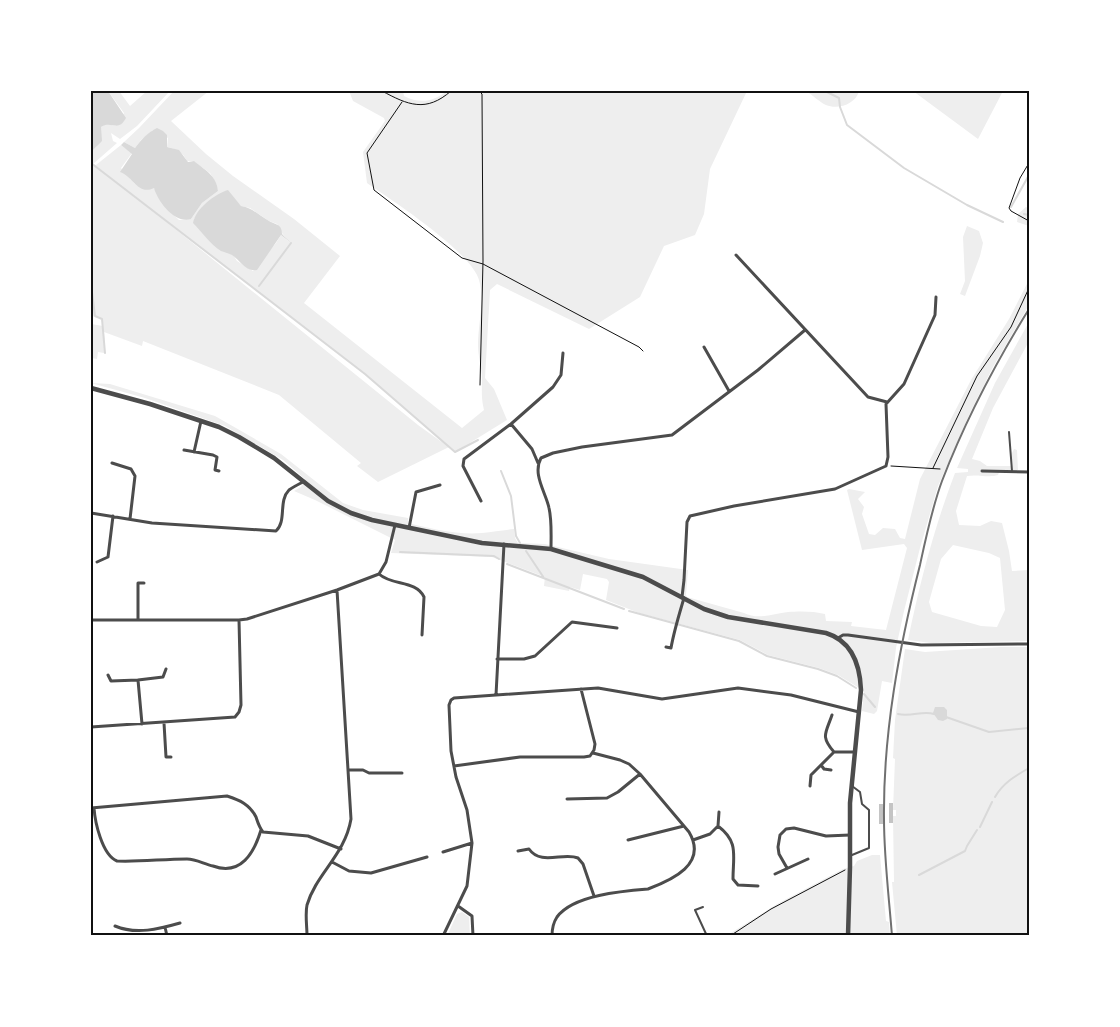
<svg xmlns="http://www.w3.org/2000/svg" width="1120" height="1027" font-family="'Sofia Sans Condensed',sans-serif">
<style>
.green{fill:#eee;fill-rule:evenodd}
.water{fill:#d9d9d9}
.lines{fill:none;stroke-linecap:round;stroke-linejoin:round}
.stream{stroke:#d9d9d9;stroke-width:2}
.building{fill:#c4c4c4}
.path{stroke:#111;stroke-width:1}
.service{stroke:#4c4c4c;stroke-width:2}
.minor{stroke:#4c4c4c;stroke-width:3}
.tertiary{stroke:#4c4c4c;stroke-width:4.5}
.rail{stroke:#707070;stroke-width:2}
.neatline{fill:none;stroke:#111;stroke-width:2}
</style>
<rect width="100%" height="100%" fill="#fff"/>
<!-- green -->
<path class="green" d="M108,91H119L130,106L147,91H170L137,126L120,139L111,133L113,141L117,143L93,164L96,165L121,145L132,153L121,168L135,184L154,188L167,208L179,220L191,219L202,203L218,191L216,183L210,173L193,161H187C183,152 176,149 167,147L168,138L153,130L141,140L135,148L124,142L139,128L174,91H209L171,121L206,154L233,176L294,219L340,256L304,303L462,428L484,410C481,397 482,391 482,379C482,368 478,357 478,345C478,324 485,300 479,280C472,253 392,200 367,183L363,152L385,121L384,118L353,101L349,91H403L404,96C420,104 433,102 447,91H747L710,169L704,214L695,235L664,246L640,297L589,329L497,284L490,290L485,378L494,389L507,420L455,452L449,447L378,482L357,466L361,463L279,395L143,341L142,346L104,332L105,346L104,353L98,352L97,359L91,358V324L103,326L102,319L95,316L91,317V152C100,145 101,138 101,127L106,124L116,126L124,113ZM127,190L365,374L443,443L418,425ZM226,191L241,206L250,208L269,221L277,224L282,233L289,242L281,235L276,243L253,271L237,261L234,256L194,219L203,206Z
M806,91H859C856,104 838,110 826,105C819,102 813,95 806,91Z
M913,91H1003L978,139Z
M1026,207L1029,209V226L1017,222L1018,214Z
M967,226L979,231L983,243L980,256L965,296L960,294L965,281L963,237Z
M1029,280V305L993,367L970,413L938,486L920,548L904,611L896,648L892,683L882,681L877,711L874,714L862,711L864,691L838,675L819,668L768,655L740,640L639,613L606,600L609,582L607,579L583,574L580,590L570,587L569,591L544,586L545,577L492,557L391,553L395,540L315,500L294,491L301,487L305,479L283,460L225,426L145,398L91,383L110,384L215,416L281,454L343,503L363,510L408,518V523C432,529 458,535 482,533C493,532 503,530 514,529L515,538L518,543L545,544L609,559L688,570L686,595L687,597L744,613C758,620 773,614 788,612C799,611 814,611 825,614L826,621L852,622L851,626L886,630L907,548L904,544L862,550L847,490L849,489L865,492L858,499L864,507L862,514L869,534L875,535L883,528L895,529L900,538L905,539L920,479L971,380L1009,319Z
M1029,322V341L993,408L972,459L980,461L987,466H1012V453L1014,449L1017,450L1018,470H1000L998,475C989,478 978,474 967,476L956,511L959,525L980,526L991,521L1002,523L1009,551L1012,571L1029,570V641L931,643L908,640C920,582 934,528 955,473L968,472V469L957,468L995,383ZM953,545L989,553L1000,558L1005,610L997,627L981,626L932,612L929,602L941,559Z
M1001,647H1029V936H897L892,882H894L893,816H896V810H893L895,759L893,758L895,720L905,649L925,652Z
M872,855H880L886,921L889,922L890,936H726L777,904L843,869L854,866L857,861Z
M462,912L469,917L470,936H447L457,914Z"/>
<!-- water -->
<path class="water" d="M91,91H108L126,118C118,133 111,120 101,127L102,141L91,152Z
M157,128L163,131L167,135V147L179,150L188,162L194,161C205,170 217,176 218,191L202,203L191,219C175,224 158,202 154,188C138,196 133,176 120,172L132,154L121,145L124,142L135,148C141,140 148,132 157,128Z
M228,190L241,206C253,208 258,215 269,221C276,225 282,224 282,234L291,243L281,235L257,270C245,272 240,260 232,255C228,253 224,252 221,251C210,244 202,232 193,223C196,208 215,194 228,190Z
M935,707H944L947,710V719L943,721L938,720L933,713Z"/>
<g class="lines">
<!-- stream -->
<path class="stream" d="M825,91L839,98L840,107L847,125L904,168L967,205L1003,222
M91,163L365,374L455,452L478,440
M1011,207L1029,175
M1024,214L1029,215
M91,284L95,316
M259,286L291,243
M95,316L102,319L105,353
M501,471L511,496L516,536L520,543
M526,551L544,578
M400,552L494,556L499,559
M507,564L624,609
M629,611L739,641L767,656L818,669L837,676L856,688
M864,694L875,707
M898,714C912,717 923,710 934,714
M946,717L989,732L1029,728
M995,797C1003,783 1015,776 1029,768
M980,827L992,802
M919,875L965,851L967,846L977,830"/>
</g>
<!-- building -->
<path class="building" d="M889,803H893V823H889Z
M879,804H883V824H879Z"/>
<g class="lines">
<!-- path -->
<path class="path" d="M382,91C408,105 426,113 451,91
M479,91L482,94L483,261L480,385
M402,102L367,153L374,190L462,258L483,264L639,347L643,351
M1029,163L1020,178L1009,208L1011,211L1029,221
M891,466L940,469
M933,468L977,376L1011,327L1029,288
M730,936L771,909L845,870"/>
<!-- service -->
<path class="service" d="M1009,432L1012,471
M852,855L869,848V810L862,804L860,792L852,786
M703,907L695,910L707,936"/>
<!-- minor -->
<path class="minor" d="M736,255L868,397L887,402
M704,347L729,391
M511,424L553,387L561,375L563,353
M184,450L213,455L217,457L215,470L219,471
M194,452L201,421
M112,463L131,469L135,476L130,519
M982,471L1029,472
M481,501L463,466L464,459L511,424L532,449L538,463
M91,513L152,523L276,531C287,521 278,501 289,490C293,487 299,484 303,482
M409,528L416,492L440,485
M551,549C551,536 552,521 549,508C546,493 532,474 541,458L553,453L582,447L672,435L758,370L805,330
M97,562L108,557L113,516
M379,574C392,586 416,580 424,597L422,635
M682,597L684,580L687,522L690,516L734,506L835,489L886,466L888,457L886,404L904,384L935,315L936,297
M91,620H239L247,619L337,590L379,574L386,562L395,525
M138,620V583H144
M838,638L843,635H848L921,645L1029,644
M666,647L671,648C674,631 679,615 684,598
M497,659H524L535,656L572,622L617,628
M108,675L111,681L138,680
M496,695L504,544
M832,715C826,733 820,736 834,752
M164,723L166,757H171
M142,724L138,680L163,677L166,669
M91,727L235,717L239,712L241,705L239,620
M821,765L824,769L831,770
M454,766L520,757H584L590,756L594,750L595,744L581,689
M349,770H363L369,773H402
M810,786L811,775L834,752H855
M567,799L607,798L618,792L640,774
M91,808L227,796C240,800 250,805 256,817C258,823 259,827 263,832L308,836L341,849
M94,808C95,822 102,855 117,861C140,862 163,859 187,859C196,859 204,864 213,866C241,876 254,853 261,830
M718,826L719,812
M628,840L684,826
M693,840L710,834L718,826C739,842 733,855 733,879L738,885L758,886
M518,851L529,849C541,866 563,852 578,858L583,864L594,896
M443,852L472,843
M332,862L349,871L371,873L427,857
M787,868L779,854L778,847L780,835L786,829L794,828L826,836L850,835
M775,874L808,859
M458,906L472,916L473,936
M115,926C136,935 159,929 180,923
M165,927L167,936
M307,936C307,926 305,914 307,905C316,874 345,855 351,819L337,590
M443,936L467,886L472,843L467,810L456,777L451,751L449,705L451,700L454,698L598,688L662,699L738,688L791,695L859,712
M552,936C552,929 553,923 557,917C573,895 623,891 648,889C672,880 708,864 689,832L640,774L629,764L620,760L593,753"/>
<!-- tertiary -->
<path class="tertiary" d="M91,388L150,404L219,427L239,437L274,458L328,501L351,513L372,520L482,543L551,549L643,577L704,609L728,617L826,633C852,641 860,665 861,690L850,803V867L848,936"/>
<!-- rail -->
<path class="rail" d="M892,936C889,897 884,858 884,819C883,733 899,648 920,565C926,537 932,508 942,481C965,421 995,364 1029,309"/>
</g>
<!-- border -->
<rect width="1120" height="1027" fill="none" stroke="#ffffff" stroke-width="185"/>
<rect x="92" y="92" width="936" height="842" class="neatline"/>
</svg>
